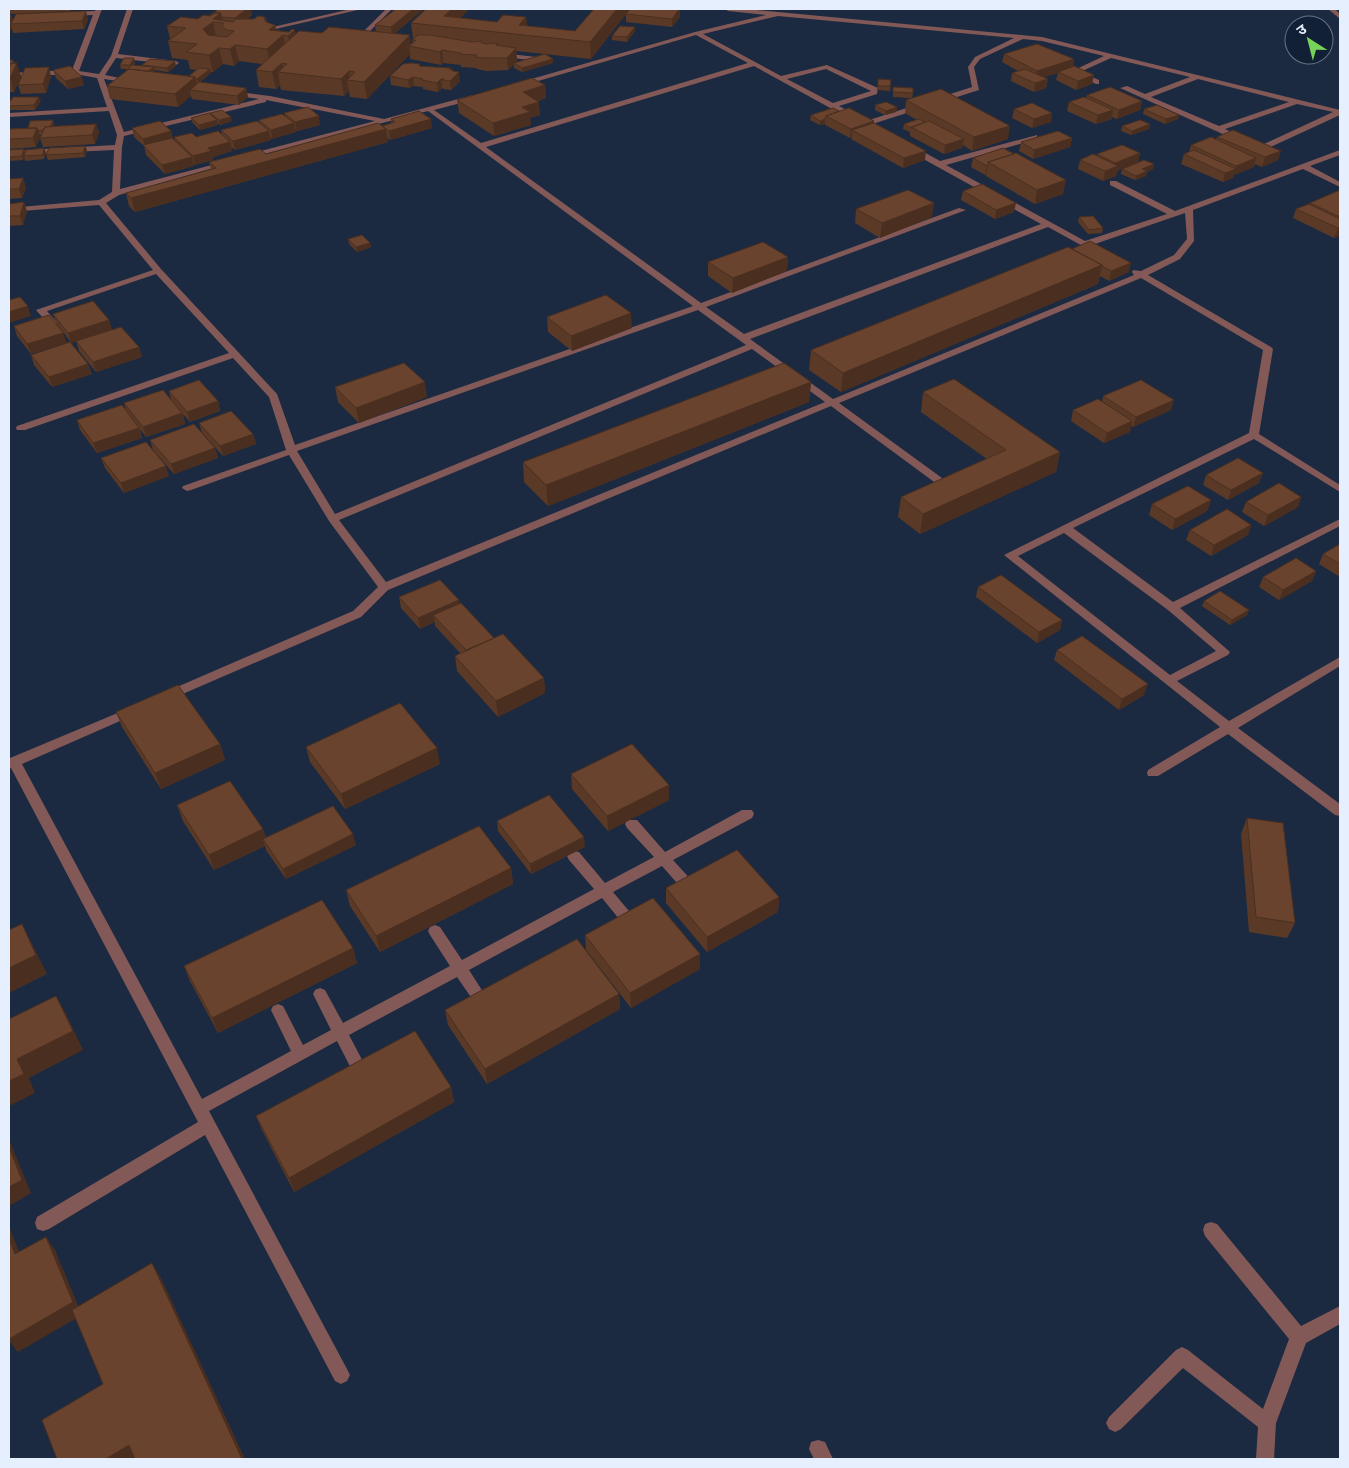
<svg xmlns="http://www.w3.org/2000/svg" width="1349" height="1468" font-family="Barlow,'Noto Sans Devanagari',sans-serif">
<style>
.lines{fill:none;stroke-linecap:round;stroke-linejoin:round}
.minor{fill:#825956;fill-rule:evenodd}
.wall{fill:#5a3a27}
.shaded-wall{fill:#4a2f20}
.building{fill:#69432d;stroke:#4a2f20;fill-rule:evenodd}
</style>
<rect width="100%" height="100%" fill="#1b2a40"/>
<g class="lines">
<!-- minor -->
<path class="minor" d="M96,9H102L79,71L99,74L111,56L127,9H133L118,54L176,61L179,63L176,65L116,58L105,75L135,81L131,83L104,79L124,132L259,99L228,95V91H231L270,96L384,119L473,95L477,97L476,99L434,110L481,143L748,63L696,35L521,86L514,84L695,32L766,15L728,11L725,9H746L1042,37L1340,110V115L1266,149L1254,148L1120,88L1127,86L1145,94L1190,77L1111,58L1080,72L1099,80V84H1096L1070,72L1104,56L1042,41L1023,39L980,59L974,67L979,90L866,126L862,124L863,122L972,87L968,67L975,57L1014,38L778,16L703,34L781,76L827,65L878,88L877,94L839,106L858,116V120H852L754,66L486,147L701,303L959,208L966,210L706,307L744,334L1041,224L907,150V146H913L940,161L1037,135V139L946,165L1085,241L1167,214L1110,185V181H1116L1175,211L1340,150V155L1310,166L1340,182V187L1303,169L1193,210L1194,241L1180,259L1148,275L1271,347L1273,349L1259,434L1340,485V492L1254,439L1073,528L1173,602L1340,519V526L1180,608L1230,652L1228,655L1177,681L1229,721L1340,657V666L1238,728L1340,804V816L1335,815L1228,734L1158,776H1148L1147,773L1148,770L1220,727L1004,555L1249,433L1263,350L1141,278L839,403L953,486L954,488L953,490H945L831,406L388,590L361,617L171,699H163L161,696L163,693L353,611L378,587L329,521L289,455L191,490L187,491L182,488L183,486L286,450L269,397L233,358L25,430H17L16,428L17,426L229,353L156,274L47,311L57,323L55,325H49L36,310L153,270L99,205L9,212V208L99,200L112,192L114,150L9,155V151L115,145L117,135L109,111L9,117V113L107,107L97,78L75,74L9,77V73L72,70L93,15L70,16L67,14L70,12L95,11ZM826,69L871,91L833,103L787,79ZM1198,79L1289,102L1219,126L1151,97ZM266,100L375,121L245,155V159L428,111L693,306L295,445L277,394L161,269L106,203L119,195L231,163L227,161L120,189L122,147L124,136L266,102ZM1297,104L1333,112L1262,145L1256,144L1225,129ZM1185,213L1187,239L1174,255L1141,271L1133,270L1132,272L1134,275L833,399L750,339L1048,227L1099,255L1103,252L1092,245ZM698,310L746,345L335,514L297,451ZM752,349L825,402L386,582L339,520ZM1064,533L1168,610L1216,651L1170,675L1018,556Z
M351,9H362L267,31L264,29Z
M386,9H392L361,40H357V38Z
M1328,9H1335L1340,14V19Z
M501,53L536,57L539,59L536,61L499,56V54Z
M132,707L136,708L138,711L136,714L22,764L202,1099L291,1051L271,1010L273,1006L278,1004L283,1006L303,1045L331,1030L313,994L315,990L320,988L325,990L343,1023L450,966L430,935L428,931L430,927L435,925L440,927L462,960L594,889L569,860L567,856L569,852L574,851L579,852L605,883L654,857L627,828L625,824L627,820H637L665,852L742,810H752L754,814L752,818L673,860L694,883L696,887L694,891L689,892L684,891L662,866L613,892L634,917L636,921L634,925L629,927L624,925L602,898L469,970L487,998L489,1002L487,1006L482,1008L477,1006L457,977L349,1035L368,1071L365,1076L360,1078L355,1076L337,1041L209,1111L347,1369L350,1375L347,1381L341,1384L335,1381L205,1135L49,1229L43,1231L37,1229L35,1223L37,1217L198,1122L11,768L9,769L10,758Z
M1211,1222L1217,1224L1301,1326L1340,1306V1324L1306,1343L1276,1423L1274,1459H1256L1258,1427L1183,1368L1121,1429L1115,1432L1109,1429L1106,1423L1109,1417L1176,1350L1182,1347L1188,1350L1263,1409L1289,1339L1205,1236L1203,1230L1205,1224Z
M818,1440L825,1442L833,1459H814L809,1449L811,1442Z"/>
</g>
<!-- wall -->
<path class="wall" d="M9,9H72L70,11L9,14Z
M396,9H424L395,33L411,44L413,43L412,40L413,39L411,23L469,9L460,18L497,22L526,17L527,26L575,31L594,9H680V17L672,27L626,22V14L591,59L516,51L517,61L515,63H553L522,72L514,68V64L508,70L486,71L477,69L476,68L461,67V65L443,63L441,65L410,59V54L367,99L350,97L349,91L344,96L281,90L280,85L276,89L259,87L256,70L262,64L239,61L234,66L223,64L213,72H210L211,73L200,82L246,88L248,97L239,105L192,99L191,96L178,107L110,99L107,86L126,71L127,69H121L120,65L135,63L134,65L142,66V65L176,66L168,72L154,70V72L189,76L196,70L190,69L188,60L172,58L168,41L170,39L167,26L210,16L252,15L247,19H254L265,17L267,22L276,30L296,34L376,32L375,25Z
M9,15H11L13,20H88L84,29L13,33L12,28L9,33Z
M635,31L627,42L612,40V36Z
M1004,54L1074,59L1073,67L1094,75L1092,84L1076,90L1056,80L1058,73L1043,77L1048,79L1046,88L1034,92L1011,81L1012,73L1018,71L1002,62Z
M9,60H13L21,76L14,92H9Z
M420,66L451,69L453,71L460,81L451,90L443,89V88H442L438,92L423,89V87L414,86L409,88L391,85L390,76Z
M53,70L84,85L68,89L56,78Z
M51,76L46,93L21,94L18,85Z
M878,79L891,80L890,91L877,90Z
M545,85L546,98L538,101L540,115L530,118L531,125L494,136L459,113L457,100Z
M893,87L913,93L912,98L893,97Z
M1087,95L1142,101L1140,110L1117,119L1112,117V119L1096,124L1067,111L1069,102L1086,98Z
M906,100L1008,139L972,151L963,145L962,148L944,154L910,136V132L903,129L904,124L917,120L905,113Z
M41,101L35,110H9V103Z
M875,105L897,107L896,112L885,115L875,110Z
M1014,109L1052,113L1051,122L1032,128L1012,118Z
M1144,109L1179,115L1178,119L1165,124L1143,114Z
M839,111L874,123L925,160L903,168L851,139L852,138H850L825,125V124L820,125L810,120L811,115Z
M210,113L232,121L220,125L218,123V125L200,130L192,122L191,118L210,114Z
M284,113L320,125L297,131L295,130L296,132L272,139L270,137L271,140L235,150L231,147L232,151L213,157V160L195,165L193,163L194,166L165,174L146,155L144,146L134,137L132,128L171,131L173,139L175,141L174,137H196L222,135L221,130L259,123V120L285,116Z
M391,119L432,128L390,140L387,138L388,142L135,212L129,206L126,193L211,169L209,162L266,154L382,126L391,124Z
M53,120L54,124V126L96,124L99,133L95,144L43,147L40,138L41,135H39L40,137L36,147L9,149V129L28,128Z
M1150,124L1149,129L1131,135L1121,131L1122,126Z
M1217,137L1278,160L1262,167L1255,164L1254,167L1234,175L1233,178L1223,182L1181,164L1184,154L1189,152L1191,145L1216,140Z
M1072,138L1070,147L1033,159L1019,151L1021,142Z
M85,146L87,150L85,157L48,160L46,155Z
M44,148L46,153L44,159L25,161L24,157L23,160L9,161V150L24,149L25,152Z
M1003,148L1063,194L1035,204L986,176V174L985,175L971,167L973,158Z
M1140,153L1138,162L1117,171L1116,176L1103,181L1078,169L1080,160L1097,156V154Z
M1154,164L1153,169L1147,172L1146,176L1135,180L1121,174L1122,169Z
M23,178L26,188L22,198L9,199V179Z
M1340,190V235L1334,238L1293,218L1296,209L1309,204L1310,203Z
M963,191L1014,212L995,219L961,200Z
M24,202L27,212L23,225L9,226V204Z
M856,209L932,217L880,238L855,223Z
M1079,217L1103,228L1102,233L1088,234L1078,222Z
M348,239L370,243L371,247L357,252L349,244Z
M1072,249L1129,272L1109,281L1100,276L1098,284L841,392L809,370L811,350Z
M788,257L787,271L732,293L708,276V262Z
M53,314L109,320L112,330L139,347L142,357L96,372L79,351L76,341L98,334L71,343L64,333L31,354L17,336L14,326L56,323Z
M547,317L632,328L572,351L548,332Z
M31,355L88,364L92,374L52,387L34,365Z
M811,382L809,402L548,506L524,482L523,462Z
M335,387L427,397L359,423L338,402Z
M169,391L218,401L220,411L190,422L183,414L185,424L146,437L140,429L142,438L97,453L80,430L77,420L126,411L124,403L171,400Z
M923,392L1060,452L1056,472L920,534L898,517L901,497L987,459L921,412Z
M1103,396L1171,410L1133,427L1131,426L1130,432L1104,443L1071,421L1073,410L1102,402Z
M199,423L253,434L256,444L223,456L202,433Z
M150,440L215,448L218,458L174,474L153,450Z
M101,458L169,476L124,493L105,468Z
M1206,475L1259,483L1228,500L1203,485Z
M1301,497L1298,507L1264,526L1242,512L1246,502Z
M1211,500L1207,511L1172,530L1149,515L1152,504Z
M1251,525L1248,535L1211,556L1186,540L1190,530Z
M1340,544V577L1319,564L1323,554Z
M1316,571L1312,581L1279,600L1259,587L1263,577Z
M978,587L1062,620L1060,630L1037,643L976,597Z
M399,597L460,603L494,638L544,678L545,693L498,717L457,671L455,656L460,653L435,626V622L420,629L401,608Z
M1204,601L1249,610L1247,615L1230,625L1202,606Z
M1057,650L1144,695L1119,710L1054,660Z
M116,712L220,744L225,760L161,789L122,727Z
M306,747L440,764L345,809L310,762Z
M571,774L669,800L608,831L572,789Z
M177,805L263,829L266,838L356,845L286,879L266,850L265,846L214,870L183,821Z
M1247,818L1295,923L1287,938L1249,932L1241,834Z
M497,821L585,847L531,874L498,831Z
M511,868L513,884L380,952L350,906L346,890Z
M666,888L779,897L778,912L707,952L666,903Z
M585,935L700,954V969L631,1008L586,950Z
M353,948L357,963L218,1033L190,981L184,966Z
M619,994L620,1009L487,1084L448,1025L445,1010Z
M451,1087L454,1102L294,1192L262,1130L256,1116Z"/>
<!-- shaded-wall -->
<path class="shaded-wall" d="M247,9H251L252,15L237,27L235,18Z
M413,9H424L392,36L391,27Z
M452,9H469L451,27L444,16Z
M617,9H630L591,59L590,42Z
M680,9V17L672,27V19Z
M86,11L88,20L84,29L82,21Z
M221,13L223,23L213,19Z
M11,15L14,23L11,24L12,28L9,33V20Z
M526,17L528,34L519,25Z
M213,22L216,38L207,46L203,29Z
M275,25L278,39L283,35L286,51L270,65L267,49L269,30Z
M635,27V31L627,42V37Z
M295,30L298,46L291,52L288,36Z
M410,35L411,47L409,46L410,54L367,99L364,82Z
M235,45L239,61L234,66L230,49Z
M219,48L223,64L213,72L209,55Z
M516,48L517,61L508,70L507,58Z
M442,50L443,63L441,65L440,52Z
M134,58L135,63L131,69L130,65Z
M553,59V63L522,72V68Z
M1074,59L1073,68L1058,72V73L1035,80L1037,71Z
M175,61L176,66L168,72L167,68Z
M17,63L21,76L14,92L10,78Z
M282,63L284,73L278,72L280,85L276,89L272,72Z
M49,67L51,76L46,93L43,84Z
M154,67L155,71L149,76L148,72Z
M210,69L211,73L198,83L197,79Z
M453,70L454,77L459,72L460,81L451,90L450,81L452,71Z
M349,71L350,80H347L349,91L344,96L341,79Z
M1094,75L1092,84L1076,90L1078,81Z
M82,77L84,85L68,89L65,81Z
M195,77L198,90H190L191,96L178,107L175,94Z
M413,77L414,86L409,88L408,80Z
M441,79L442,88L438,92L437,83Z
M1048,79L1046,88L1034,92L1035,83Z
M545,85L546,98L524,105L523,92Z
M246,88L248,97L239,105L237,96Z
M39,97L41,101L35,110L34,105Z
M1142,101L1140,110L1117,119L1119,110Z
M539,102L540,115L530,118L531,125L494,136L493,123L522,107Z
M897,107L896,112L885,115L886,111Z
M1113,110L1112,119L1096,124L1098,115Z
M1052,113L1051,122L1032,128L1034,119Z
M1179,115L1178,119L1165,124L1166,119Z
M319,116L320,125L297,131L295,122Z
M231,117L232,121L220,125L219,120Z
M431,119L432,128L390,140L389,131Z
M825,119V124L820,125V121Z
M53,120L54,124L52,131L51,126Z
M217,120L218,125L200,130L199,125Z
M874,121L873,130H852V138H850L851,129Z
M294,123L296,132L272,139L271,130Z
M96,124L99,133L95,144L92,135Z
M1150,124L1149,129L1131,135L1132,131Z
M1010,126L1008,139L972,151L974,137Z
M37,128L40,137L36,147L33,138Z
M386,129L388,142L135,212L131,198Z
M171,131L173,140L145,148L143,139Z
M269,131L271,140L235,150L233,141Z
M1072,138L1070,147L1033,159L1034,150Z
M964,139L962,148L944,154L945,145Z
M230,142L232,151L213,157V160L195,165L193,156L208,148Z
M85,146L87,150L85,157L83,153Z
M44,148L46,153L44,159L43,155Z
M24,149L25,154L23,160L22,156Z
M926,151L925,160L903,168L904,158Z
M1281,151L1278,160L1262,167L1265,157Z
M1140,153L1138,162L1117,171L1116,176L1103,181L1105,171L1114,168L1115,163Z
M192,157L194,166L165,174L162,165Z
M1256,158L1254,167L1234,175L1233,178L1223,182L1225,173L1235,169L1236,166Z
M1154,164L1153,169L1147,172L1146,176L1135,180L1136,176L1142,169Z
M988,165L986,174L985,175L987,166Z
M23,178L26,188L22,198L19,189Z
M1066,180L1063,194L1035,204L1037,190Z
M24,202L27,212L23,225L20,216Z
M934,203L932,217L880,238L882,223Z
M1016,203L1014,212L995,219L996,210Z
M1340,227V235L1334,238L1338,228Z
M370,243L371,247L357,252L356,247Z
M788,257L787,271L732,293L733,278Z
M1131,263L1129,272L1109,281L1111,271Z
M1102,265L1098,284L841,392L843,373Z
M28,306L31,316L9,323V312Z
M631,313L632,328L572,351L571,336Z
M109,320L112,330L71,343L68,333Z
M63,333L67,343L31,354L27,344Z
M139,347L142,357L96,372L93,362Z
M88,364L92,374L52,387L49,377Z
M425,382L427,397L359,423L356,408Z
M811,382L809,402L548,506L546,485Z
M1174,400L1171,410L1133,427L1136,417Z
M218,401L220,411L190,422L187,412Z
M182,413L185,424L146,437L143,427Z
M1132,421L1130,432L1104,443L1107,433Z
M139,428L142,438L97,453L93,443Z
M253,434L256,444L223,456L220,446Z
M215,448L218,458L174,474L171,464Z
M1060,452L1056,472L920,534L923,514Z
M166,466L169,476L124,493L121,483Z
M1263,473L1259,483L1228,500L1231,490Z
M1301,497L1298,507L1264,526L1268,515Z
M1211,500L1207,511L1172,530L1175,519Z
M1251,525L1248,535L1211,556L1214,545Z
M1316,571L1312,581L1279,600L1283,590Z
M459,600L461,611L433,615L435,622L420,629L418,618Z
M1249,610L1247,615L1230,625L1232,620Z
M1062,620L1060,630L1037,643L1039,632Z
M544,678L545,693L498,717L496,701Z
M1148,684L1144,695L1119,710L1122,699Z
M220,744L225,760L161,789L155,773Z
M437,748L440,764L345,809L341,794Z
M669,785V800L608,831L607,816Z
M263,829L268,845L263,839L265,846L214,870L209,855Z
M353,834L356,845L286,879L283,869Z
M584,837L585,847L531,874L530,864Z
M511,868L513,884L380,952L376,936Z
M779,897L778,912L707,952V937Z
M22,924L47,974L9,993V968Z
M353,948L357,963L218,1033L212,1018Z
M700,954V969L631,1008L630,993Z
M619,994L620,1009L487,1084L485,1069Z
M56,996L67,1016L83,1050L29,1078L35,1093L9,1106V1081L17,1059Z
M451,1087L454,1102L294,1192L289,1178Z
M9,1139L31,1193L9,1206Z
M9,1226L25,1267L15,1254L9,1238Z
M46,1237L55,1250L82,1315L18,1352L9,1341V1339Z
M152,1263L162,1280L245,1459H242Z
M129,1445L140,1459H106Z"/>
<!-- building -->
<path class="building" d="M219,9H247L235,18L221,17V13H215L210,15Z
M396,9H413L391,27L375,25Z
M426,9H452L444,16L497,22L503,15L526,17L519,25L575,31L594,9H617L590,42L411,23Z
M630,9H679L672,19L626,14Z
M86,11L82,21L11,24L16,14Z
M215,13H221L213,19L233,22L236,19H254L258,16L265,17L264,19L266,22L275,25L269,30L289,32L292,29L295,30L288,36L283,35L267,49L235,45L230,49L219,48L209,55L186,52L197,44L168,41L186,28L167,26L181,17L198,19L203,15L210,16ZM213,22L224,23L222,26L226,30L234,31L227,37L208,35L203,29Z
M620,26L635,27L627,37L612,36Z
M329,27L410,35L364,82L347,80L355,72L349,71L341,79L278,72L287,64L282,63L272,72L256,70L299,31L322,33Z
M418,35H430L472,42L482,41L481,43L487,44L498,43L496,45L516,48L507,58H485L475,57L477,55L460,54L461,53L442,50L440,52L409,46L416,40H412Z
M1037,44L1074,59L1037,71L1004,54Z
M545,54L553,59L522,68L514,63Z
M124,58H134L130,65H120Z
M150,59L175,61L167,68L142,65Z
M9,60H13L12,64H9Z
M17,63L10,78L9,79V64Z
M411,63L420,64L419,66L451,68L449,69L453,70L452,71L459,72L450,81L442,80L444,79H441L437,83L422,80L423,79L413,77L408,80L390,76L403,64Z
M132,65L154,67L148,71L129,69L126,70Z
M70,66L82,77L65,81L53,70Z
M1074,66L1094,75L1078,81L1058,72Z
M49,67L43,84L18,85L25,68Z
M199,68L210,69L197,79H196L195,77L189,76Z
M129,69L195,77L175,94L107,86Z
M1025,69L1048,79L1035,83L1012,73Z
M532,78L545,85L523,92L539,102L522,107L530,112L493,123L457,100Z
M878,79L891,80L890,86H878Z
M199,82L246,88L237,96L190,90Z
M893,87L913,88V93L893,92Z
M1110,87L1142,101L1119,110L1087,95Z
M941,89L1010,126L974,137L906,100Z
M13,97H39L34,105L9,106V103Z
M1084,97L1113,110L1098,115L1069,102Z
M886,102L897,107L886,111L875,105Z
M1032,103L1052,113L1034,119L1014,109Z
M1157,105L1179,115L1166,119L1144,109Z
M308,107L319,116L295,122L284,113Z
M833,108L839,111L826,116L825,119L820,121L811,115Z
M849,108L874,121L851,129L826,116Z
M222,110L231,117L219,120L210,113Z
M419,111L431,119L389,131L382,126L395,122L391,119Z
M209,113L217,120L199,125L191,118Z
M282,114L294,123L271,130L259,120Z
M919,119L925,122L911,128L904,124Z
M53,120L51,126L45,127L43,130L38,131L37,128H28L30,121Z
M1140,120L1150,124L1132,131L1122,126Z
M160,121L171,131L143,139L132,128Z
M257,121L269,131L233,141L221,130Z
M929,121L964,139L945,145L911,127Z
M378,123L386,129L131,198L126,193L216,168L209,162L260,149L266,154Z
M874,123L926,151L904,158L852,130Z
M96,124L92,135L40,138L45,127Z
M37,128L33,138L9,139V129Z
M1233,130L1281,151L1265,157L1217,137Z
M218,131L230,142L208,148L211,151L193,156L174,137L192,133L196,137Z
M1058,131L1072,138L1034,150L1021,142Z
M1211,137L1256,158L1236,166L1191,145Z
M172,138L192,157L162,165L143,145Z
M1122,145L1140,153L1115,163L1097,154Z
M85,146L83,153L46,155L49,148Z
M44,148L43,155L24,156L26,150Z
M1003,148L1014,154L988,162V165L987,166L973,158Z
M24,149L22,156L9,157V150Z
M1194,150L1236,169L1225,173L1184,154Z
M1016,153L1066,180L1037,190L988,162Z
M1093,154L1118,166L1105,171L1080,160Z
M1144,160L1154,164L1142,169L1147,171L1136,176L1122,169Z
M23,178L19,189H9V179Z
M982,184L1016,203L996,210L963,191Z
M908,190L934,203L882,223L856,209Z
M1340,190V217L1310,203Z
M24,202L20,216H9V204Z
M1309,204L1340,219V227L1338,228L1296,209Z
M1093,216L1103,228L1089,230L1079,217Z
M362,235L370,243L356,247L348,239Z
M1090,241L1131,263L1111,271L1102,266V265L1072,249Z
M763,242L788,257L733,278L708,262Z
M1068,247L1102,265L843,373L811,350Z
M606,295L631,313L571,336L547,317Z
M20,297L28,306L9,312V300Z
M93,301L109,320L68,333L53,314Z
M49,315L63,333L27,344L14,326Z
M121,327L139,347L93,362L76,341Z
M70,342L88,364L49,377L31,355Z
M404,363L425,382L356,408L335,387Z
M784,363L811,382L546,485L523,462Z
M954,379L1060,452L923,514L901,497L1006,450L923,392Z
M199,380L218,401L187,412L169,391Z
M1141,380L1174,400L1136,417L1103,396Z
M163,390L182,413L143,427L124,403Z
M1098,399L1132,421L1107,433L1073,410Z
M122,405L139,428L93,443L77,420Z
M231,411L253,434L220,446L199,423Z
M194,424L215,448L171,464L150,440Z
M146,442L166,466L121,483L101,458Z
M1238,458L1263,473L1231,490L1206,475Z
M1279,483L1301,497L1268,515L1246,502Z
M1188,486L1211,500L1175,519L1152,504Z
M1227,509L1251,525L1214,545L1190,530Z
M1340,544V564L1323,554Z
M1296,558L1316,571L1283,590L1263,577Z
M1001,575L1062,620L1039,632L978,587Z
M440,580L459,600L418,618L399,597Z
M1220,591L1249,610L1232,620L1204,601Z
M461,603L494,638L466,650L433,615Z
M503,634L544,678L496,701L455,656Z
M1082,636L1148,684L1122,699L1057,650Z
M178,685L220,744L155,773L116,712Z
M400,703L437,748L341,794L306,747Z
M632,744L669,785L607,816L571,774Z
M230,781L263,829L209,855L177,805Z
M549,795L584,837L530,864L497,821Z
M333,806L353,834L283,869L263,839Z
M1247,818L1283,823L1295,923L1256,917Z
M479,826L511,868L376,936L346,890Z
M737,850L779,897L707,937L666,888Z
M653,898L700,954L630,993L585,935Z
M322,900L353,948L212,1018L184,966Z
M22,924L36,955L9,968V930Z
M577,939L619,994L485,1069L445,1010Z
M56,996L73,1031L17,1059L24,1074L9,1081V1019Z
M415,1031L451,1087L289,1178L256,1116Z
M9,1147L22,1180L9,1187Z
M46,1237L73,1302L9,1339V1238L15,1254Z
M152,1263L242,1459H135L129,1445L106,1459H57L42,1420L103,1384L72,1310Z"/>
<!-- border -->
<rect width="1349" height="1468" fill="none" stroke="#e5effd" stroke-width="20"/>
<!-- north arrow -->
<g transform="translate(1309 40) rotate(324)"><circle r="24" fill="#122035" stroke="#667385"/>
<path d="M0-4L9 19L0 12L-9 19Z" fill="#77d259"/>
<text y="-8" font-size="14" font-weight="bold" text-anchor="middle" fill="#e5effd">उ</text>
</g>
</svg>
